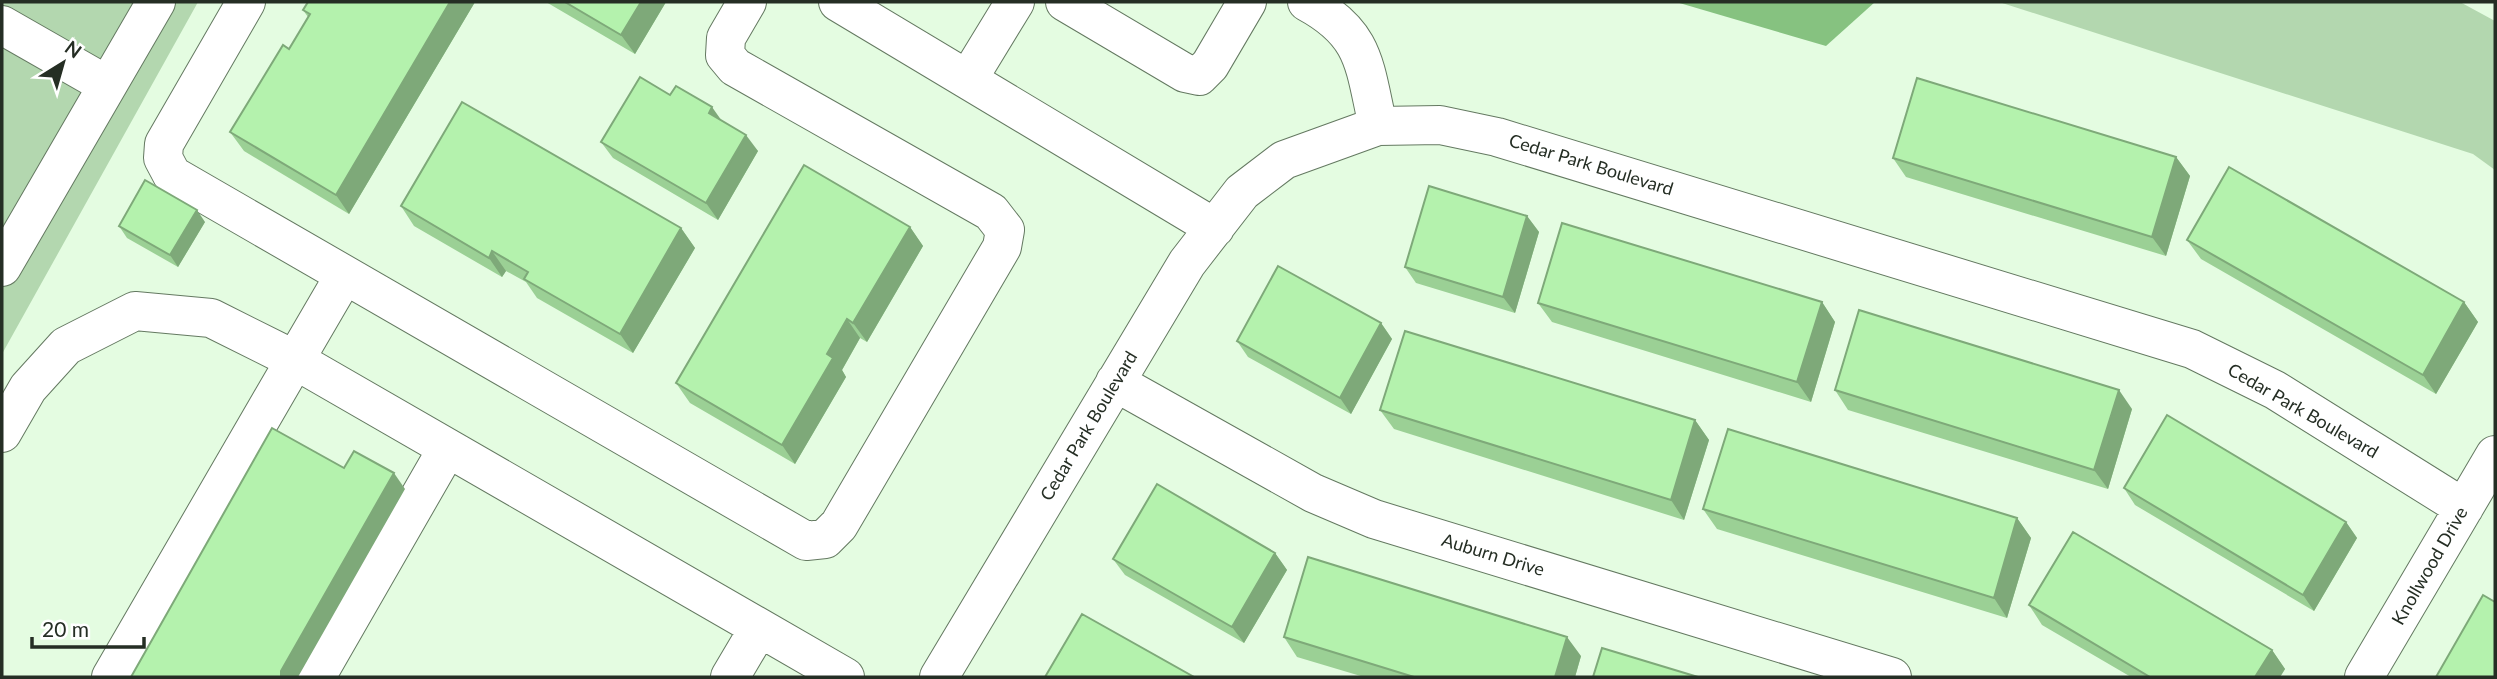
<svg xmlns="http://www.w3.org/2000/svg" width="2497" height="679" font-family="Lato,sans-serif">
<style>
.green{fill:#b3d7af}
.water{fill:#86c280}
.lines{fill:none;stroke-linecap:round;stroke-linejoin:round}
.minor-casing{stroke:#647961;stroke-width:40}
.minor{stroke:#fff;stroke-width:38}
.wall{fill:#9bd095}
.shaded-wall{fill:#7ea979}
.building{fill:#b4f2ad;stroke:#7ea979;stroke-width:2}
.labels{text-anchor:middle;stroke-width:6;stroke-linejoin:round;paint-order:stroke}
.street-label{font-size:18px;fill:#252e24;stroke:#fff}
</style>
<rect width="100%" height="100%" fill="#e4fce1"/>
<!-- green -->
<path class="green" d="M2,2H198L2,354Z
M1999,2H2460L2495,21V170L2473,154Z"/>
<!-- water -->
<path class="water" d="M1676,2H1875L1826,46Z"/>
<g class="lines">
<defs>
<path id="minor" d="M246,2L164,144L163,158L172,175L806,541L825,539L839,525L1002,247L1005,230L991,212L735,67L725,55L726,38L747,2
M838,2L1215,228
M1065,2L1185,73L1199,76L1210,65L1247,2
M1307,2C1366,34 1364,65 1378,126
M2,25L107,85
M968,79L1015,2
M2,267L156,2
M344,276L295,360L845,677
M1115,382L1313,493L1374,519L1892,677
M2,433L28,388L66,346L135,311L211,318L295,360L111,677
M316,677L447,449
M730,677L759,628
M939,677L1187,263L1242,192L1284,160L1378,126L1440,125L1497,137L2192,349L2275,390L2464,508
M2364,677L2495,455"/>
</defs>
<!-- minor casing -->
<use href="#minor" class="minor-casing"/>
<!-- minor -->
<use href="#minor" class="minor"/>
</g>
<!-- wall -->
<path class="wall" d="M308,2H475L349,214L244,151L230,132L289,49L308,17L303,10Z
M546,2H666L635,54Z
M670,95L722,121L758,151L718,220L613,158L601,142Z
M2176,157L2190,176L2166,256L1906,177L1893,158Z
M401,206L681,228L695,248L633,353L537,298L526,282L506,271L502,277L414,226Z
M1527,216L1539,232L1515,313L1416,283L1405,267Z
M205,222L178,267L127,238L119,226Z
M910,227L923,246L867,342L860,338L842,370L846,377L795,464L690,403L676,383Z
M2187,240L2464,302L2478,322L2436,394L2201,259Z
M1822,302L1835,322L1811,402L1552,322L1538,303Z
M1381,323L1392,339L1351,414L1248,357L1237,341Z
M1835,390L2132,409L2108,489L1848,410Z
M1380,410L1695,420L1709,440L1684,520L1394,429Z
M2124,488L2346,522L2357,538L2314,611L2135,505Z
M1703,509L2017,518L2031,538L2007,618L1717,529Z
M1275,553L1287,570L1244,643L1125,575L1113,559Z
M2029,605L2272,650L2285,669L2280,677H2131L2042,625Z
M1284,637L1581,656L1575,677H1364L1297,657Z"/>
<!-- shaded-wall -->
<path class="shaded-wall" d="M450,2H475L349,214L336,195Z
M641,2H666L635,54L621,35Z
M712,107L724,124L709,113Z
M746,135L758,151L718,220L706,203Z
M2176,157L2190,176L2166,256L2152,237Z
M197,210L205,222L178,267L170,255Z
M1527,216L1539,232L1515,313L1503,297Z
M910,227L923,246L867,342L853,323Z
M681,228L695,248L633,353L620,334Z
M492,251L506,271L502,277L489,258Z
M1822,302L1835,322L1811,402L1797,382Z
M2464,302L2478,322L2436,394L2423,375Z
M847,319L860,338L842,370L846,377L795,464L782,445L827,354Z
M1381,323L1392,339L1351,414L1340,398Z
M2119,390L2132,409L2108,489L2094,470Z
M1695,420L1709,440L1684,520L1671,500Z
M394,473L405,489L298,677H281V671Z
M2017,518L2031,538L2007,618L1994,598Z
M2346,522L2357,538L2314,611L2303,595Z
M1275,553L1287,570L1244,643L1232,627Z
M1567,637L1581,656L1575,677H1555Z
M2272,650L2285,669L2280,677H2255Z"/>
<!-- building -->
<path class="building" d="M308,2H450L336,195L230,132L283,45L289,49L310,14L303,10Z
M565,2H641L621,35Z
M640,77L670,95L676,86L712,107L709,113L746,135L706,203L601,142Z
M1917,78L2176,157L2152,237L1893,158Z
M462,102L681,228L620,334L524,279L528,272L492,251L489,258L401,206Z
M804,165L910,227L853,323L847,319L827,354L833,358L782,445L676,383Z
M2229,167L2464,302L2423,375L2187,240Z
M145,180L197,210L170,255L119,226Z
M1429,186L1527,216L1503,297L1405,267Z
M1562,223L1822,302L1797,382L1538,303Z
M1278,266L1381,323L1340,398L1237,341Z
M1859,310L2119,390L2094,470L1835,390Z
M1405,331L1695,420L1671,500L1380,410Z
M2167,415L2346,522L2303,595L2124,488Z
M272,428L344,468L354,451L394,473L281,671V677H131Z
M1728,429L2017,518L1994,598L1703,509Z
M1157,484L1275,553L1232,627L1113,559Z
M2073,532L2272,650L2255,677H2150L2029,605Z
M1308,557L1567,637L1555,677H1414L1284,637Z
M2483,595L2495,602V677H2436Z
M1082,614L1194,677H1045Z
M1602,648L1698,677H1593Z"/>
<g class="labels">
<!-- street labels -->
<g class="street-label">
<text transform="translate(1591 165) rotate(17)" y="6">Cedar Park Boulevard</text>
<text transform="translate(2303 411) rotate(30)" y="6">Cedar Park Boulevard</text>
<text transform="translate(1089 426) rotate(-59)" y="6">Cedar Park Boulevard</text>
<text transform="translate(1493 555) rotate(17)" y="6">Auburn Drive</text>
<text transform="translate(2430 566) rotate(-60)" y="6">Knollwood Drive</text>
</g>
</g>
<!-- border -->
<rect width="2497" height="679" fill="none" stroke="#252e24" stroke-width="7"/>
<!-- north arrow -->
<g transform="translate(63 63) rotate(37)" stroke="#ffffff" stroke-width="5" paint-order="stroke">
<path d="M0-5L12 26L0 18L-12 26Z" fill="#252e24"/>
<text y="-10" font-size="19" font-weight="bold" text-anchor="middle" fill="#252e24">N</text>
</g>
<!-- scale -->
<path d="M32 637v10h112v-10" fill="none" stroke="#252e24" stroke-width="3.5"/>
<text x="42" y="637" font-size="21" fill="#252e24" stroke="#ffffff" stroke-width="5" paint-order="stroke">20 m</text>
</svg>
